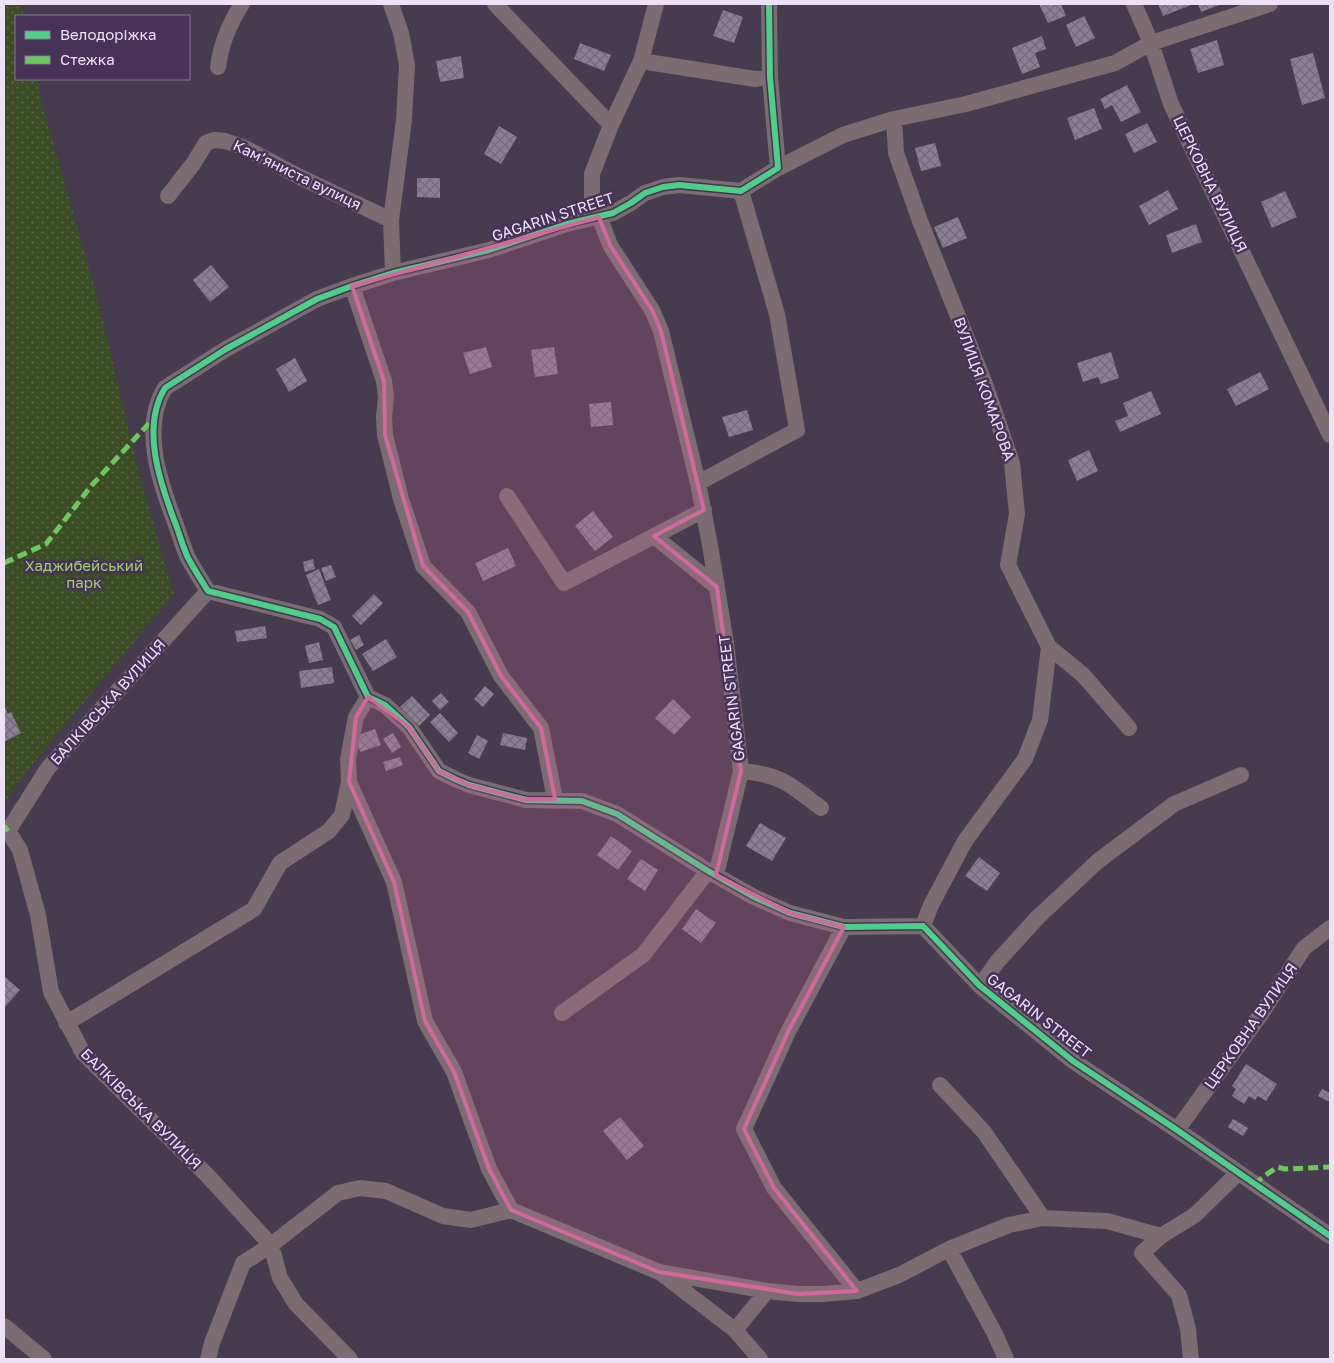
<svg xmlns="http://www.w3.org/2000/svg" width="1334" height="1363" font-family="'Golos Text',sans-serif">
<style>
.park{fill:url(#park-dots)}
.building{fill:url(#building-cross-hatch)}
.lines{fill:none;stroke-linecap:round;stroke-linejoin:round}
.minor{stroke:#7a6c71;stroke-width:16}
.quiet{stroke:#6dc95d;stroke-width:5;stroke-dasharray:10 5;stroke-linecap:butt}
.cycleway-casing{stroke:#473357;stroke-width:9}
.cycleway{stroke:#4dcf88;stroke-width:6}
.marked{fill:#d3689a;fill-opacity:0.2;stroke:#d3689a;stroke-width:4;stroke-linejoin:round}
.labels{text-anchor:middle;stroke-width:5;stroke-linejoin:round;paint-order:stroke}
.street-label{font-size:15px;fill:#ede1f8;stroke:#473357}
.park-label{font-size:15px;fill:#a0d066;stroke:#473357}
</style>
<defs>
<pattern id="park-dots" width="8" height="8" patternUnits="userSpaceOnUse" patternTransform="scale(1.25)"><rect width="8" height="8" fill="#3c4d25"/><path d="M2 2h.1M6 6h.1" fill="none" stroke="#586645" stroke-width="1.8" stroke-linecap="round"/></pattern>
<pattern id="building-cross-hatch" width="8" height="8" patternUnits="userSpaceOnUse" patternTransform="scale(1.25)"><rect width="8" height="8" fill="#8a8092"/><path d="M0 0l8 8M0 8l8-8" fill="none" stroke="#736b79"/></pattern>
</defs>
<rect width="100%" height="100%" fill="#463b4f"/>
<!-- park -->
<path class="park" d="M4,4H21L24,16H16V79H37L41,100L98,300L140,477L174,594L27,771L4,804Z"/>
<!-- building -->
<path class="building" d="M1039,4H1061L1066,16L1048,23Z
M1158,4H1190L1191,5L1163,16Z
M1198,4H1222L1201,12Z
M723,10L743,17L734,43L713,36Z
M1084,16L1095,38L1076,47L1066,25Z
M1042,36L1046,49L1035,53L1040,67L1022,74L1012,48Z
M1217,40L1224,65L1198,73L1190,49Z
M580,43L611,55L604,71L574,59Z
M1313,53L1325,98L1302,105L1290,59Z
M461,56L464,78L440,82L436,61Z
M1127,85L1141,112L1121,122L1112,105L1105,109L1100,99Z
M1094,108L1102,129L1075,140L1067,118Z
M1147,123L1157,142L1134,153L1125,134Z
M499,126L517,137L501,164L484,154Z
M935,143L941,166L921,171L915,148Z
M417,178H440V198L417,197Z
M1168,190L1178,209L1149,225L1139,206Z
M1285,191L1297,217L1272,228L1261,202Z
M958,217L967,238L943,248L934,227Z
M1196,224L1202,242L1172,253L1166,235Z
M211,265L229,287L210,302L193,280Z
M486,347L492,367L470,374L463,353Z
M554,347L558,374L535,377L531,350Z
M1111,352L1119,378L1101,384L1098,377L1083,382L1077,363Z
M295,358L307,381L289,392L276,369Z
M1260,372L1269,389L1236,406L1227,389Z
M1151,391L1161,414L1120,432L1115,421L1128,416L1123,403Z
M611,402L613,425L591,427L589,404Z
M747,410L753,430L729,437L722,417Z
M1089,450L1098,471L1077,481L1068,460Z
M593,511L613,537L595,551L575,526Z
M508,548L516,566L483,581L475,563Z
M313,559L315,569L305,572L303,562Z
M331,565L336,577L326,581L321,568Z
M319,569L331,600L318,605L306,575Z
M374,594L383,603L361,625L352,616Z
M265,626L267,638L237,642L235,631Z
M359,635L364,645L356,650L350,640Z
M386,639L397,657L373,671L362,654Z
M319,642L323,660L309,663L305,646Z
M332,667L334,683L301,688L299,671Z
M485,686L494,694L483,707L474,699Z
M441,693L449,702L440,710L432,701Z
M412,696L430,715L419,726L400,707Z
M673,699L691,717L674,735L655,718Z
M4,705L8,714L11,712L21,733L4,742Z
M440,713L458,733L449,742L430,722Z
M375,729L381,745L360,752L355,736Z
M393,733L401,747L392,753L383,739Z
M503,733L527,738L525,750L500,745Z
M477,735L488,741L479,759L468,753Z
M400,757L403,765L386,771L383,762Z
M760,823L786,838L772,861L746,846Z
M611,836L632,851L618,870L597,855Z
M979,857L1000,873L987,891L965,876Z
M641,859L658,870L645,891L627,879Z
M696,909L716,923L701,943L682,929Z
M4,976L20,990L4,1008Z
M1246,1064L1277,1084L1266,1101L1258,1096L1255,1100L1249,1096L1244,1104L1232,1096L1236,1089L1232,1086Z
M1322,1089L1330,1093V1102L1318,1096Z
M620,1117L644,1146L627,1160L603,1131Z
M1233,1119L1248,1128L1243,1136L1228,1127Z"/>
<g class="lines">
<!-- minor -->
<path class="minor" d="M391,4L401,33L407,65L404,120L391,220L393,273
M495,4L611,125
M656,4L641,61L611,125L592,174V197L610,245L652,310L661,331L698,483L710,545L726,643L741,771L716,875
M769,4L770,77L778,168L741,191L679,185L663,187L645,193L631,203L613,213L567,224L489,250L393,273L352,286L317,299L226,349L165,388C140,428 161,486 176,525C180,536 183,547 188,558C194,569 201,580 208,591L320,619L334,627L368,697L385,705L409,727L439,771L455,779L469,785L526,800L582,801L617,814L708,871L754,897L790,913L844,927L923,926L980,986L1073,1061L1177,1130L1330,1236
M1270,4L1151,43L1171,104L1330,435
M641,61L755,79L770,77
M218,67C221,43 229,24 242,4
M894,119L896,153L920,221L985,384L1012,463L1017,514L1008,565L1049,647L1040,720L1025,759L965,841L931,905L923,926
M778,168L843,135L894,119L966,104L1115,63L1151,43L1134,4
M168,196L193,164L206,143L214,140L225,141L243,147L302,178L391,220
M352,286L384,381L386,397L384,417L385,435L401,499L423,566L468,612L501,676L541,728L555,799
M698,483L797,430L777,314L741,191
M507,496L564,583L704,510
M654,536L717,587
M208,591L48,768L8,831L20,850L38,915L51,992L83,1053L207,1175L271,1245L280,1278L296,1304L350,1359
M1049,647L1083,675L1129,728
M368,697L356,717L348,759L349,782L394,882L425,1021L454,1072L489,1169L511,1210
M741,771C780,774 791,785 821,808
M844,927L788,1032L744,1129L774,1188L857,1291
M980,986L997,962L1037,918L1098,861L1174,804L1241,775
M562,1013L643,955L708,871
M66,1023L85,1012L254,909L280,863L329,831L342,815L349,782
M940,1085L984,1132L1043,1218
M1177,1130L1261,1014L1304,948L1330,928
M1161,1236L1142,1253L1179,1295L1188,1329L1191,1359
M949,1249L995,1334L1006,1359
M662,1274L735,1330L760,1359
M4,1326L44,1359
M735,1330L767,1291
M208,1359L212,1343L243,1263L271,1245L338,1193L360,1188L386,1191L443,1216L471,1220L511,1210L659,1272L767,1291L798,1294H823L857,1291L899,1275L949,1249L1009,1225L1043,1218L1107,1221L1161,1236L1195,1215L1238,1173"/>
<!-- quiet -->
<path class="quiet" d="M4,563L46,544L92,485L154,418
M4,826L8,831
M1254,1184L1277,1167L1285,1169L1330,1167"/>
<defs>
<path id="cycleway" d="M769,4L770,77L778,168L741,191L679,185L663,187L645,193L631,203L613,213L567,224L489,250L393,273L352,286L317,299L226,349L165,388C140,428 161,486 176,525C180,536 183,547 188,558C194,569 201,580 208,591L320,619L334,627L368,697L385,705L409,727L439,771L455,779L469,785L526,800L582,801L617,814L708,871L754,897L790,913L844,927L923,926L980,986L1073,1061L1177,1130L1330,1236"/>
</defs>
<!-- cycleway casing -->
<use href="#cycleway" class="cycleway-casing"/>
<!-- cycleway -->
<use href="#cycleway" class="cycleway"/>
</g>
<!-- marked area -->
<path class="marked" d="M599,217L610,245L652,310L661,331L704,510L654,536L717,587L741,771L716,875L790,913L844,927L788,1032L744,1129L774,1188L857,1291L798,1294L659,1272L511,1210L489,1169L454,1072L425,1021L394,882L349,782L356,717L368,697L409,727L439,771L469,785L526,800L555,799L541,728L501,676L468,612L423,566L385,435L384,381L352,286Z"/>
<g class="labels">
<!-- street labels -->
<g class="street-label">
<text transform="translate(297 175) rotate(26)" y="5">Камʼяниста вулиця</text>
<text transform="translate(1210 184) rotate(64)" y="5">ЦЕРКОВНА ВУЛИЦЯ</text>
<text transform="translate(553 217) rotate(-18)" y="5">GAGARIN STREET</text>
<text transform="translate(984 389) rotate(70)" y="5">ВУЛИЦЯ КОМАРОВА</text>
<text transform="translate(732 698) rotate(-97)" y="5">GAGARIN STREET</text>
<text transform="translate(108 702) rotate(-48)" y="5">БАЛКІВСЬКА ВУЛИЦЯ</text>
<text transform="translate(1039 1016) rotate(38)" y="5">GAGARIN STREET</text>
<text transform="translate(1251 1026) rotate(-55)" y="5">ЦЕРКОВНА ВУЛИЦЯ</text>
<text transform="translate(141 1109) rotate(45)" y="5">БАЛКІВСЬКА ВУЛИЦЯ</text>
</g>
<!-- park labels -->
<g class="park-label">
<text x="84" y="571">Хаджибейський<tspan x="84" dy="17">парк</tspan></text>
</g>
</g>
<!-- border -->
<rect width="1334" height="1363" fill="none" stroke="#ede1f8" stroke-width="10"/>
<!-- legend -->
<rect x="15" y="15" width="175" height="65" fill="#473357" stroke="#897997"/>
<rect x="25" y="31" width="25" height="8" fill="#4dcf88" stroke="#897997"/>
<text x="60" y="40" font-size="15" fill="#ede1f8">Велодоріжка</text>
<rect x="25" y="56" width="25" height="8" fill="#6dc95d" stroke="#897997"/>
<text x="60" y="65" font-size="15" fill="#ede1f8">Стежка</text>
</svg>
